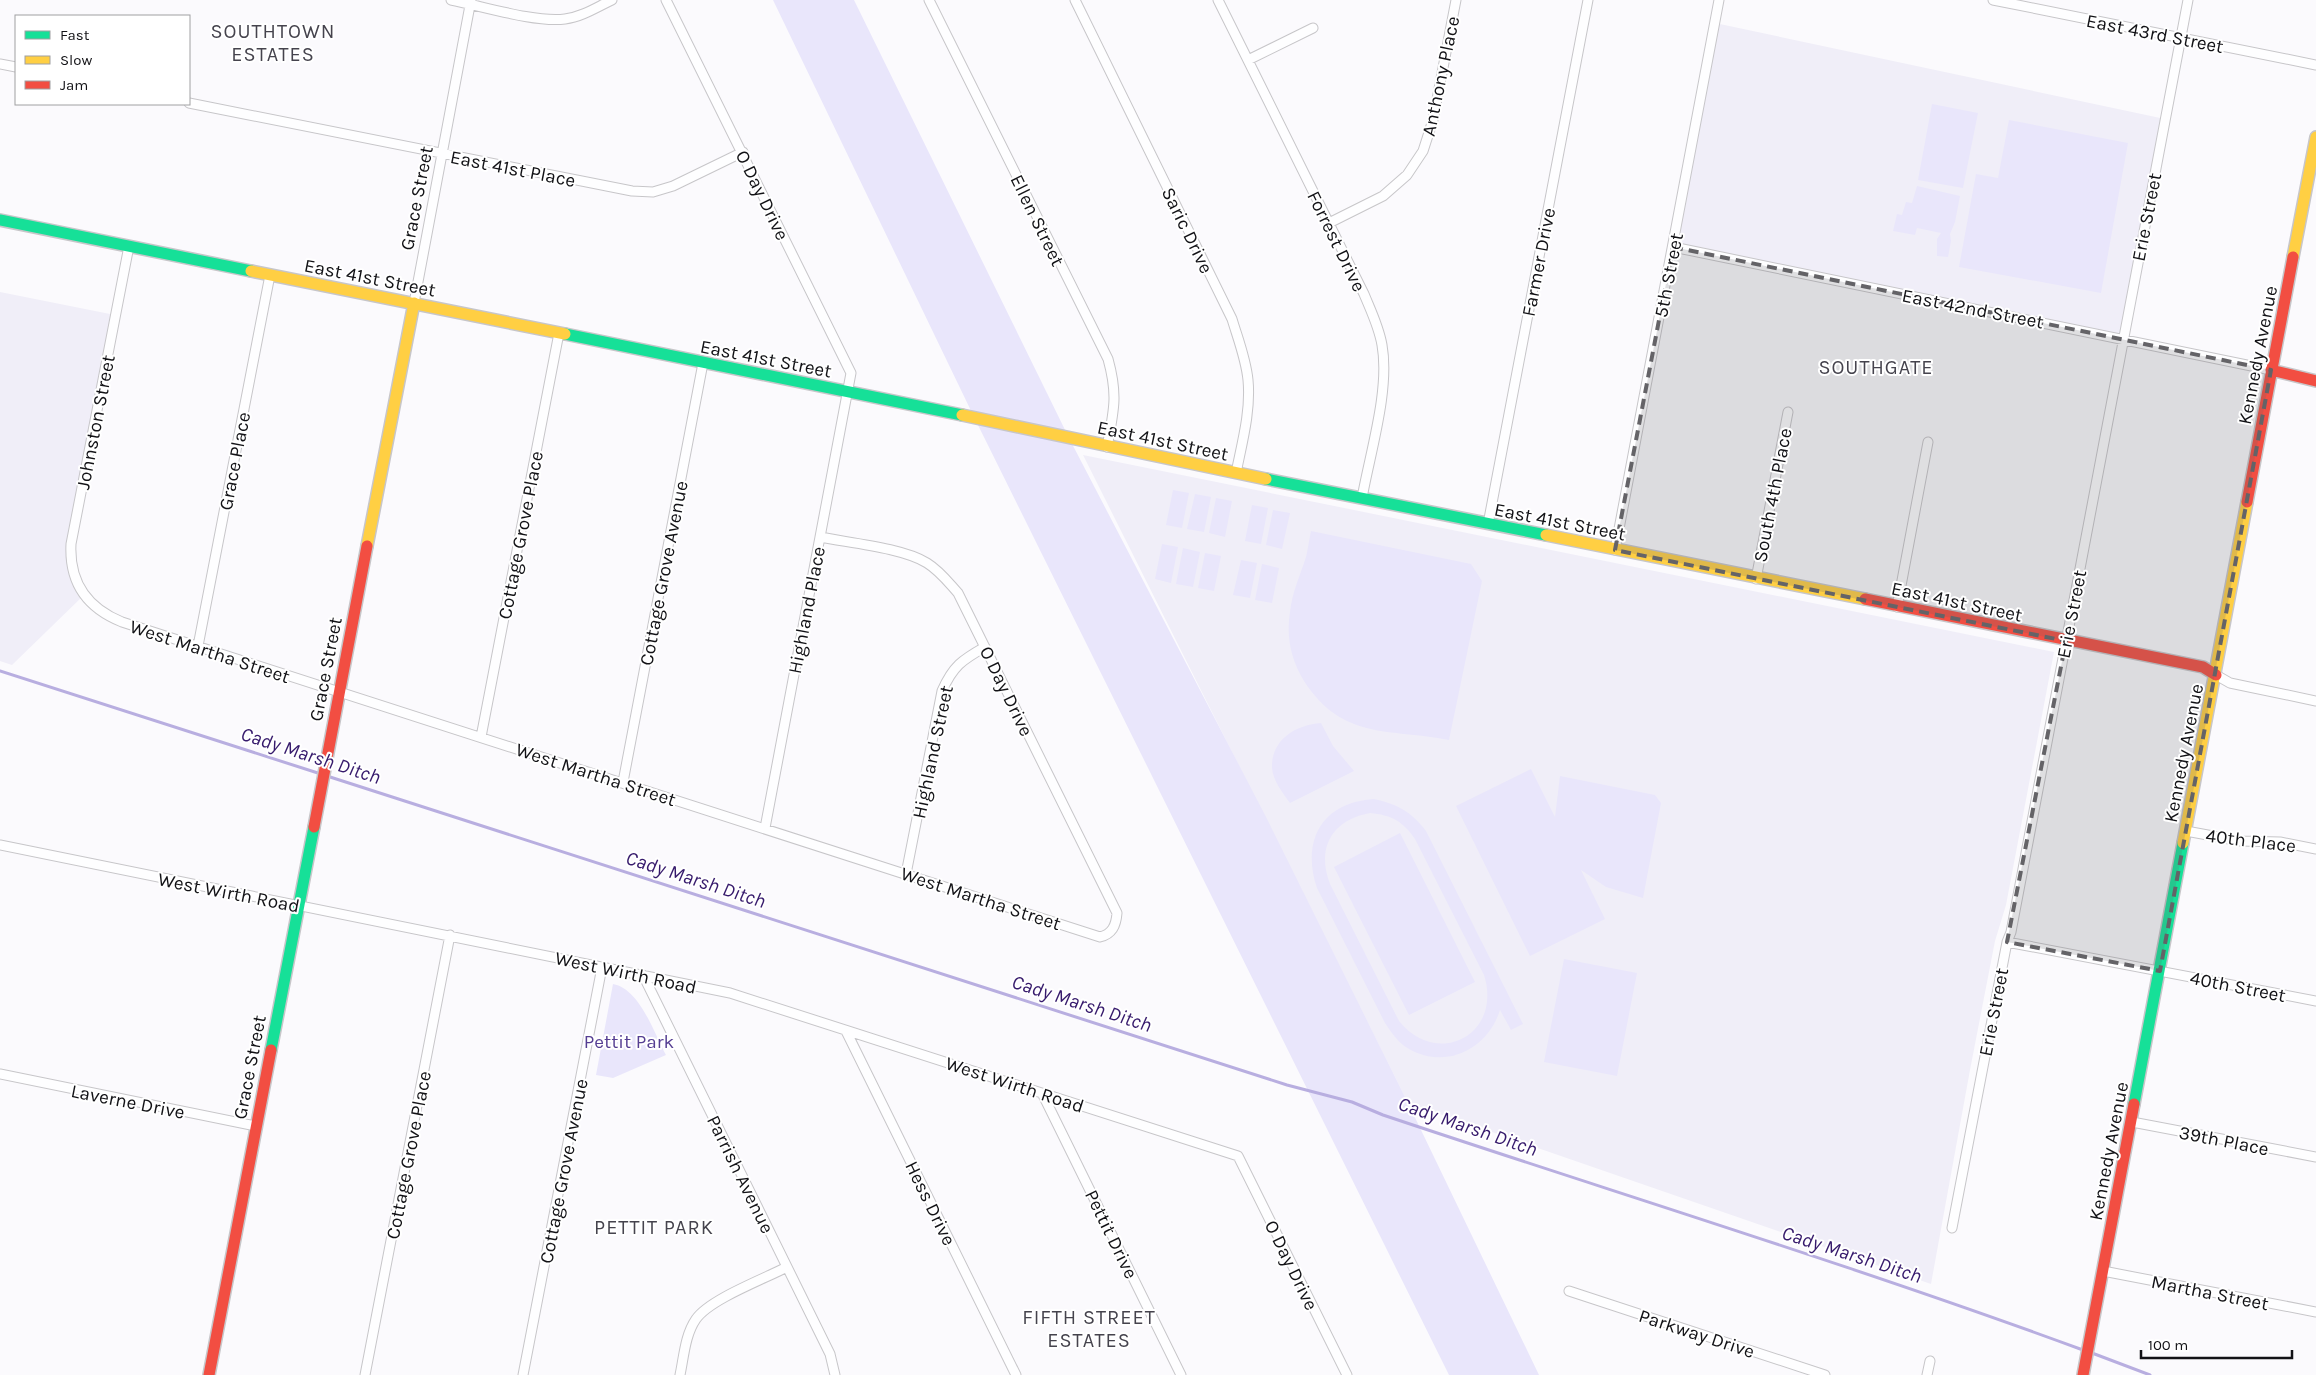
<svg xmlns="http://www.w3.org/2000/svg" width="2316" height="1375" font-family="Karla,sans-serif">
<style>
.built{fill:#f0eef8}
.green{fill:#e9e6fb;fill-rule:evenodd}
.lines{fill:none;stroke-linecap:round;stroke-linejoin:round}
.stream{stroke:#b8aee0;stroke-width:3}
.street-casing{stroke:#c7c6c9;stroke-width:11}
.fast-casing{stroke:#c7c6c9;stroke-width:14}
.slow-casing{stroke:#c7c6c9;stroke-width:14}
.jam-casing{stroke:#c7c6c9;stroke-width:14}
.street{stroke:#fefeff;stroke-width:9}
.fast{stroke:#16e098;stroke-width:11}
.slow{stroke:#ffcf43;stroke-width:11}
.jam{stroke:#f24e42;stroke-width:11}
.marked{fill:#646367;fill-opacity:0.2;stroke:#646367;stroke-width:4;stroke-dasharray:10 6;stroke-linejoin:round}
.labels{text-anchor:middle;stroke-width:4;stroke-linejoin:round;paint-order:stroke}
.street-label{font-size:19px;fill:#121216;stroke:#fff}
.park-label{font-size:19px;fill:#553e92;stroke:#fff}
.neighbourhood-label{font-size:20px;letter-spacing:1px;fill:#45434d;stroke:#fff}
.water-label{font-size:20px;font-style:italic;fill:#361a6c;stroke:#fff}
</style>
<rect width="100%" height="100%" fill="#fbfafd"/>
<!-- built -->
<path class="built" d="M1715,23L2165,119L2123,338L1673,247Z
M0,292L115,315L71,544L83,596L12,665L0,661Z
M1083,455L2054,652L2006,905L1995,941L1970,1070L1931,1284L1408,1103Z"/>
<!-- green -->
<path class="green" d="M773,0H854L1069,438L1265,815L1408,1103L1539,1375H1449L974,417Z
M1932,104L1978,113L1963,188L1918,180Z
M2009,120L2128,143L2101,293L1959,267L1976,174L1998,178Z
M1917,186L1960,196L1955,222L1950,234L1951,241L1948,257L1937,256V239L1941,233L1917,228L1915,235L1893,231L1897,214L1902,215L1906,202L1912,203Z
M1173,490L1189,493L1182,528L1166,525Z
M1195,494L1211,497L1204,532L1187,529Z
M1216,498L1232,501L1225,537L1209,533Z
M1252,505L1268,508L1261,544L1245,541Z
M1273,510L1290,513L1282,549L1266,545Z
M1311,531L1471,564L1482,581L1449,740C1389,728 1343,741 1304,681C1291,660 1286,637 1290,612C1292,592 1300,576 1306,557C1308,549 1309,540 1311,531Z
M1162,544L1178,547L1171,583L1155,579Z
M1183,548L1200,552L1193,587L1176,584Z
M1205,553L1221,556L1214,591L1198,588Z
M1241,560L1257,563L1250,598L1233,595Z
M1262,564L1279,568L1272,603L1255,600Z
M1321,723L1333,746L1354,771L1290,803C1283,793 1273,781 1272,768C1271,740 1295,725 1321,723Z
M1531,769L1555,817L1560,776L1655,795L1661,803L1643,898L1606,887L1581,870L1605,919L1530,956L1456,806Z
M1374,799C1397,804 1412,812 1426,831L1523,1024L1511,1030L1500,1010C1488,1049 1446,1070 1409,1049C1398,1043 1392,1033 1385,1023L1317,888C1301,841 1322,802 1374,799ZM1370,813C1391,815 1403,821 1415,839L1484,975C1503,1034 1438,1069 1399,1021L1330,884C1316,848 1332,820 1370,813Z
M1400,833L1475,982L1409,1015L1334,867Z
M1564,959L1637,973L1617,1076L1544,1062Z
M613,984C640,989 654,1033 666,1055L613,1078L596,1075Z"/>
<g class="lines">
<!-- stream -->
<path class="stream" d="M0,671L321,774
M327,776L1287,1085L1352,1102L1383,1115C1616,1193 1852,1265 2083,1350
M2092,1353L2150,1375"/>
<defs>
<path id="street" d="M451,0C482,6 536,23 565,19C582,17 597,7 612,0
M666,0L851,373L765,828
M929,0L1108,359C1118,395 1114,410 1107,447
M1075,0L1232,319C1238,339 1246,359 1248,380C1251,411 1242,443 1236,473
M1218,0L1364,294C1371,311 1379,327 1382,345C1390,390 1370,453 1362,498
M1993,0L2316,65
M1248,60L1313,28
M0,64L16,67
M189,103L632,191L653,192L673,186L743,152
M1329,223L1383,196L1407,175L1423,151L1433,120L1456,0
M129,246L71,544C69,583 87,608 122,622L1100,937C1112,934 1116,926 1117,913L958,593C948,582 940,571 927,563C903,548 850,543 820,537
M1673,247L2271,370
M414,303L471,0
M1488,524L1588,0
M1615,550L1719,0
M1756,579L1788,412
M1897,607L1928,442
M198,646L270,275
M2216,675L2230,683L2316,701
M481,737L559,333
M623,782L703,363
M2186,831L2240,841L2280,842L2316,849
M0,845L730,993L1238,1156L1347,1375
M906,874L942,691C953,666 962,660 985,647
M2007,942L2316,1001
M643,975L830,1354L835,1375
M846,1031L1016,1375
M0,1074L256,1126
M1042,1093L1181,1375
M2132,1122L2316,1157
M1952,1228L2007,942L2011,932L2188,0
M2103,1271L2316,1312
M1569,1291L1825,1375
M365,1375L450,935
M523,1375L602,967
M680,1375C684,1356 685,1335 696,1319C710,1299 764,1279 787,1267
M1927,1375L1930,1361"/>
<path id="fast" d="M0,220L251,271
M565,334L962,415
M1266,479L1546,535
M271,1050L314,827
M2134,1104L2183,843"/>
<path id="slow" d="M2293,257L2316,137
M251,271L565,334
M962,415L1266,479
M1546,535L1865,599
M367,546L414,303
M2183,843L2247,502"/>
<path id="jam" d="M2271,370L2316,381
M2247,502L2293,257
M1865,599L2203,667L2216,675
M314,827L367,546
M209,1375L271,1050
M2083,1375L2134,1104"/>
</defs>
<!-- street casing -->
<use href="#street" class="street-casing"/>
<!-- fast casing -->
<use href="#fast" class="fast-casing"/>
<!-- slow casing -->
<use href="#slow" class="slow-casing"/>
<!-- jam casing -->
<use href="#jam" class="jam-casing"/>
<!-- street -->
<use href="#street" class="street"/>
<!-- fast -->
<use href="#fast" class="fast"/>
<!-- slow -->
<use href="#slow" class="slow"/>
<!-- jam -->
<use href="#jam" class="jam"/>
</g>
<!-- marked area -->
<path class="marked" d="M1673,247L2271,370L2160,971L2007,942L2066,641L1615,550Z"/>
<g class="labels">
<!-- street labels -->
<g class="street-label">
<text transform="translate(2155 33) rotate(11)" y="7">East 43rd Street</text>
<text transform="translate(1440 76) rotate(-78)" y="7">Anthony Place</text>
<text transform="translate(513 168) rotate(11)" y="7">East 41st Place</text>
<text transform="translate(763 195) rotate(64)" y="7">O Day Drive</text>
<text transform="translate(416 198) rotate(-79)" y="7">Grace Street</text>
<text transform="translate(2146 217) rotate(-79)" y="7">Erie Street</text>
<text transform="translate(1038 220) rotate(64)" y="7">Ellen Street</text>
<text transform="translate(1188 230) rotate(64)" y="7">Saric Drive</text>
<text transform="translate(1337 241) rotate(64)" y="7">Forrest Drive</text>
<text transform="translate(1538 262) rotate(-79)" y="7">Farmer Drive</text>
<text transform="translate(1668 275) rotate(-79)" y="7">5th Street</text>
<text transform="translate(370 277) rotate(11)" y="7">East 41st Street</text>
<text transform="translate(1973 308) rotate(11)" y="7">East 42nd Street</text>
<text transform="translate(2257 355) rotate(-79)" y="7">Kennedy Avenue</text>
<text transform="translate(766 358) rotate(11)" y="7">East 41st Street</text>
<text transform="translate(95 422) rotate(-79)" y="7">Johnston Street</text>
<text transform="translate(1163 440) rotate(12)" y="7">East 41st Street</text>
<text transform="translate(234 461) rotate(-79)" y="7">Grace Place</text>
<text transform="translate(1772 495) rotate(-79)" y="7">South 4th Place</text>
<text transform="translate(1560 521) rotate(11)" y="7">East 41st Street</text>
<text transform="translate(520 535) rotate(-79)" y="7">Cottage Grove Place</text>
<text transform="translate(663 573) rotate(-79)" y="7">Cottage Grove Avenue</text>
<text transform="translate(1957 601) rotate(12)" y="7">East 41st Street</text>
<text transform="translate(806 610) rotate(-79)" y="7">Highland Place</text>
<text transform="translate(2071 614) rotate(-79)" y="7">Erie Street</text>
<text transform="translate(210 651) rotate(18)" y="7">West Martha Street</text>
<text transform="translate(325 669) rotate(-79)" y="7">Grace Street</text>
<text transform="translate(1007 691) rotate(64)" y="7">O Day Drive</text>
<text transform="translate(932 752) rotate(-78)" y="7">Highland Street</text>
<text transform="translate(2183 753) rotate(-79)" y="7">Kennedy Avenue</text>
<text transform="translate(596 774) rotate(18)" y="7">West Martha Street</text>
<text transform="translate(2251 840) rotate(7)" y="7">40th Place</text>
<text transform="translate(229 892) rotate(11)" y="7">West Wirth Road</text>
<text transform="translate(981 898) rotate(18)" y="7">West Martha Street</text>
<text transform="translate(626 972) rotate(12)" y="7">West Wirth Road</text>
<text transform="translate(2238 986) rotate(11)" y="7">40th Street</text>
<text transform="translate(1993 1012) rotate(-79)" y="7">Erie Street</text>
<text transform="translate(249 1067) rotate(-79)" y="7">Grace Street</text>
<text transform="translate(1015 1084) rotate(18)" y="7">West Wirth Road</text>
<text transform="translate(128 1101) rotate(11)" y="7">Laverne Drive</text>
<text transform="translate(2224 1140) rotate(11)" y="7">39th Place</text>
<text transform="translate(2108 1151) rotate(-79)" y="7">Kennedy Avenue</text>
<text transform="translate(408 1155) rotate(-79)" y="7">Cottage Grove Place</text>
<text transform="translate(563 1171) rotate(-79)" y="7">Cottage Grove Avenue</text>
<text transform="translate(741 1174) rotate(64)" y="7">Parrish Avenue</text>
<text transform="translate(931 1203) rotate(64)" y="7">Hess Drive</text>
<text transform="translate(1112 1234) rotate(64)" y="7">Pettit Drive</text>
<text transform="translate(1292 1265) rotate(64)" y="7">O Day Drive</text>
<text transform="translate(2210 1292) rotate(11)" y="7">Martha Street</text>
<text transform="translate(1697 1333) rotate(18)" y="7">Parkway Drive</text>
</g>
<!-- park labels -->
<g class="park-label">
<text x="629" y="1048">Pettit Park</text>
</g>
<!-- neighbourhood labels -->
<g class="neighbourhood-label">
<text x="273" y="38">SOUTHTOWN<tspan x="273" dy="23">ESTATES</tspan></text>
<text x="1876" y="374">SOUTHGATE</text>
<text x="654" y="1234">PETTIT PARK</text>
<text x="1089" y="1324">FIFTH STREET<tspan x="1089" dy="23">ESTATES</tspan></text>
</g>
<!-- water labels -->
<g class="water-label">
<text transform="translate(311 755) rotate(18)" y="7">Cady Marsh Ditch</text>
<text transform="translate(696 879) rotate(18)" y="7">Cady Marsh Ditch</text>
<text transform="translate(1082 1003) rotate(18)" y="7">Cady Marsh Ditch</text>
<text transform="translate(1468 1126) rotate(19)" y="7">Cady Marsh Ditch</text>
<text transform="translate(1852 1254) rotate(18)" y="7">Cady Marsh Ditch</text>
</g>
</g>
<!-- legend -->
<rect x="15" y="15" width="175" height="90" fill="#ffffff" stroke="#a0a0a2"/>
<rect x="25" y="31" width="25" height="8" fill="#16e098" stroke="#a0a0a2"/>
<text x="60" y="40" font-size="15" fill="#121216">Fast</text>
<rect x="25" y="56" width="25" height="8" fill="#ffcf43" stroke="#a0a0a2"/>
<text x="60" y="65" font-size="15" fill="#121216">Slow</text>
<rect x="25" y="81" width="25" height="8" fill="#f24e42" stroke="#a0a0a2"/>
<text x="60" y="90" font-size="15" fill="#121216">Jam</text>
<!-- scale -->
<path d="M2141 1350v8h151v-8" fill="none" stroke="#121216" stroke-width="2.5"/>
<text x="2148" y="1350" font-size="15" fill="#121216" stroke="#ffffff" stroke-width="4" paint-order="stroke">100 m</text>
</svg>
